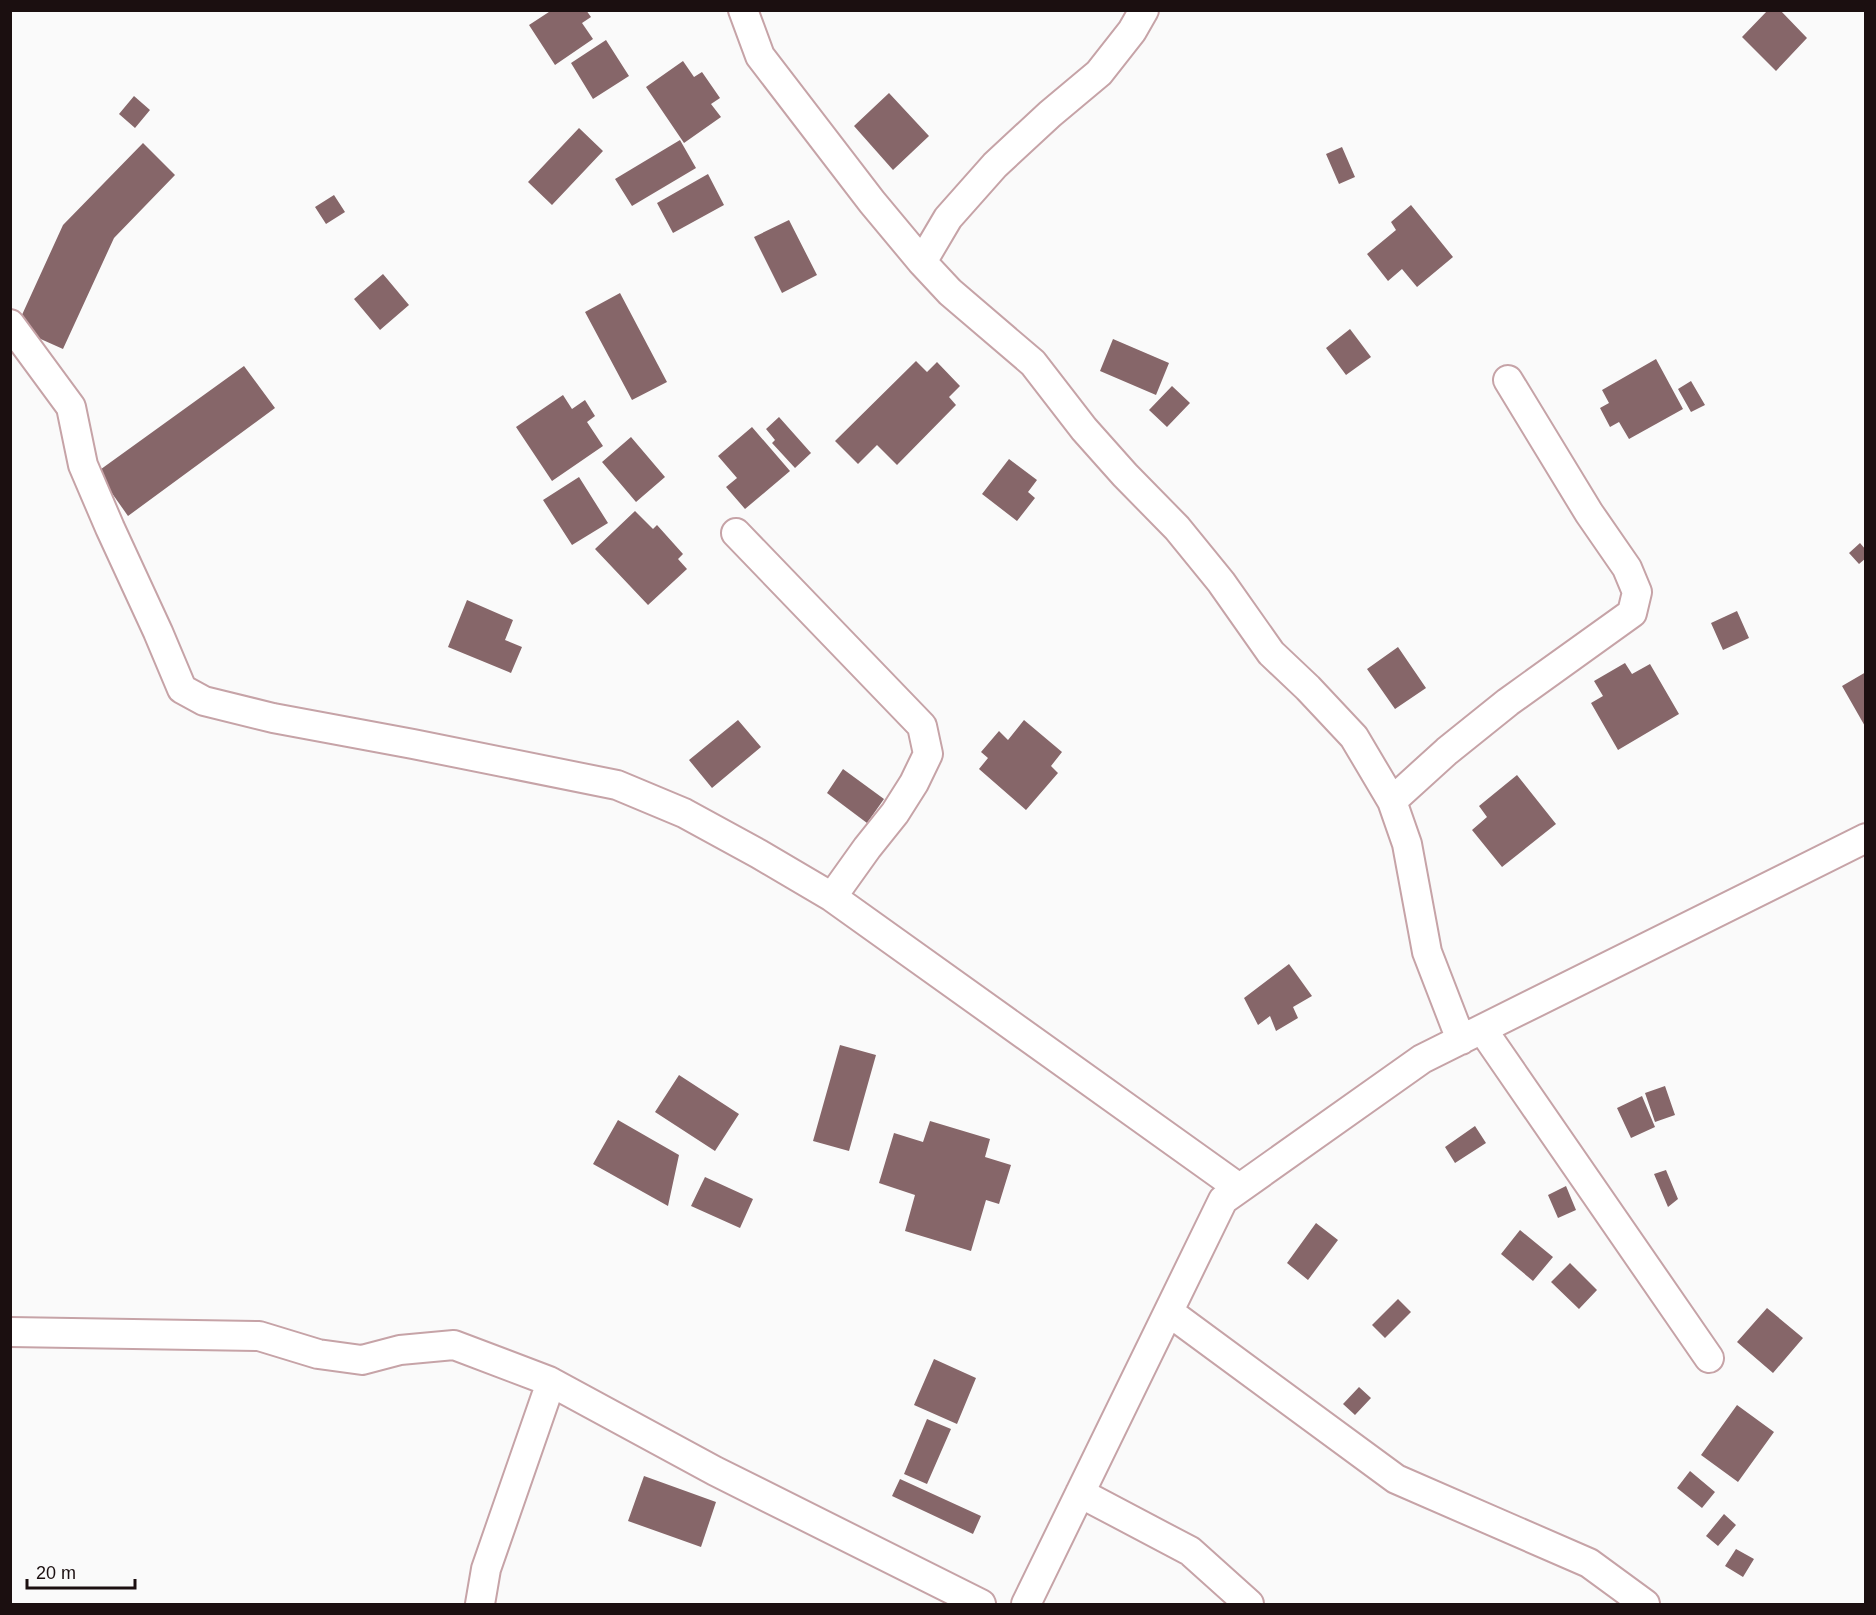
<svg xmlns="http://www.w3.org/2000/svg" width="1876" height="1615" font-family="Arial,sans-serif">
<style>
.building{fill:#866669}
.lines{fill:none;stroke-linecap:round;stroke-linejoin:round}
.street-casing{stroke:#c6a3a7;stroke-width:32}
.street{stroke:#fff;stroke-width:28}
</style>
<rect width="100%" height="100%" fill="#fafafa"/>
<!-- building -->
<path class="building" d="M552,10H586L591,17L582,23L593,39L555,65L529,25Z
M1768,10H1780L1807,38L1776,71L1742,37Z
M606,40L629,76L593,99L571,63Z
M683,61L694,77L702,72L720,98L711,104L721,117L684,143L646,87Z
M889,93L929,136L893,170L854,126Z
M134,96L150,110L135,128L119,114Z
M579,128L603,151L552,205L528,182Z
M680,140L696,168L632,206L615,179Z
M143,143L175,175L114,238L63,349L16,328L63,225Z
M1342,147L1355,177L1339,184L1326,154Z
M708,174L724,205L673,233L657,203Z
M334,195L345,212L326,224L315,207Z
M1411,205L1453,257L1417,287L1402,269L1388,281L1367,254L1396,230L1391,222Z
M789,220L817,275L782,293L754,237Z
M383,274L409,305L380,330L354,299Z
M620,293L667,382L632,400L585,312Z
M1350,329L1371,357L1346,375L1326,348Z
M1113,339L1169,363L1156,395L1100,371Z
M1656,359L1683,409L1629,439L1619,422L1610,427L1600,408L1609,403L1602,390Z
M916,361L927,372L937,362L960,386L949,397L956,405L897,465L877,445L858,464L835,441Z
M244,366L275,408L128,516L97,472Z
M1691,381L1705,405L1691,412L1678,389Z
M1172,386L1190,403L1167,427L1149,410Z
M563,395L572,409L585,400L595,416L587,422L603,446L552,481L516,427Z
M779,417L811,453L795,468L772,443L775,440L766,429Z
M752,427L790,471L745,509L726,487L737,478L718,456Z
M631,437L665,477L636,502L602,462Z
M1009,459L1037,480L1028,492L1035,498L1017,521L982,494Z
M579,477L608,523L572,545L543,500Z
M635,511L653,529L657,525L683,554L678,559L687,569L648,605L595,549Z
M1860,543L1866,550V558L1859,564L1849,553Z
M467,600L513,620L505,640L522,647L511,673L448,647Z
M1737,611L1749,638L1723,650L1711,623Z
M1398,647L1426,688L1395,709L1367,669Z
M1625,663L1632,674L1650,664L1679,714L1618,750L1591,703L1603,696L1594,681Z
M1866,672V728L1842,686Z
M738,720L761,747L712,788L689,760Z
M1024,720L1062,752L1051,766L1058,773L1026,810L979,769L988,758L981,752L999,731L1008,740Z
M843,769L884,799L867,823L827,793Z
M1517,775L1556,824L1502,867L1472,830L1487,817L1479,806Z
M1289,964L1312,996L1293,1007L1298,1018L1276,1031L1270,1016L1258,1025L1244,998Z
M840,1045L876,1055L849,1151L813,1141Z
M679,1075L739,1114L715,1151L655,1112Z
M1665,1086L1675,1115L1655,1122L1645,1093Z
M1642,1096L1655,1127L1631,1138L1617,1108Z
M618,1120L679,1155L668,1206L593,1164Z
M930,1121L990,1139L985,1157L1011,1165L999,1204L986,1200L971,1251L905,1231L915,1195L879,1183L894,1133L923,1142Z
M1475,1126L1486,1143L1455,1163L1445,1147Z
M1666,1170L1678,1199L1668,1207L1654,1174Z
M705,1177L753,1199L740,1228L691,1206Z
M1566,1186L1576,1210L1558,1218L1548,1195Z
M1316,1223L1338,1240L1308,1280L1287,1263Z
M1520,1230L1553,1257L1533,1281L1501,1254Z
M1570,1263L1597,1290L1579,1309L1551,1282Z
M1398,1299L1411,1312L1385,1338L1372,1325Z
M1767,1308L1803,1338L1773,1373L1737,1342Z
M934,1359L976,1378L957,1424L914,1405Z
M1359,1387L1371,1398L1355,1415L1343,1404Z
M1737,1405L1774,1432L1738,1482L1701,1455Z
M927,1419L951,1429L927,1484L904,1474Z
M1690,1471L1715,1492L1702,1508L1677,1488Z
M644,1476L716,1502L701,1547L628,1521Z
M900,1479L981,1516L973,1534L892,1496Z
M1724,1514L1736,1525L1718,1546L1706,1536Z
M1736,1549L1754,1559L1743,1577L1725,1566Z"/>
<g class="lines">
<defs>
<path id="street" d="M743,10L760,56L872,202L922,262L950,292L1033,363L1084,429L1125,475L1177,528L1221,582L1271,653L1308,688L1354,737L1392,801
M922,262L948,218L995,165L1050,114L1099,73L1132,31L1144,10
M10,324L71,407L83,465L110,528L158,632L182,689L204,701L273,718L413,744L617,785L684,813L759,854L832,897L1239,1188
M736,533L922,726L928,754L914,783L895,813L867,848L832,897
M1482,1029L1709,1358
M1461,1040L1427,952L1407,844L1392,801L1447,751L1508,702L1632,613L1637,592L1627,568L1589,513L1508,380
M1169,1312L1396,1479L1589,1563L1645,1604
M10,1332L259,1336L318,1354L362,1360L400,1350L454,1345L549,1381L715,1471L981,1604
M1080,1493L1190,1551L1249,1604
M480,1604L486,1569L551,1382
M1026,1604L1223,1200L1422,1059L1866,838"/>
</defs>
<!-- street casing -->
<use href="#street" class="street-casing"/>
<!-- street -->
<use href="#street" class="street"/>
</g>
<!-- border -->
<rect width="1876" height="1615" fill="none" stroke="#1b0f10" stroke-width="24"/>
<!-- scale -->
<path d="M27 1579v9h108v-9" fill="none" stroke="#1b0f10" stroke-width="3"/>
<text x="36" y="1579" font-size="18" fill="#1b0f10" stroke="#fafafa" stroke-width="4.5" paint-order="stroke">20 m</text>
</svg>
